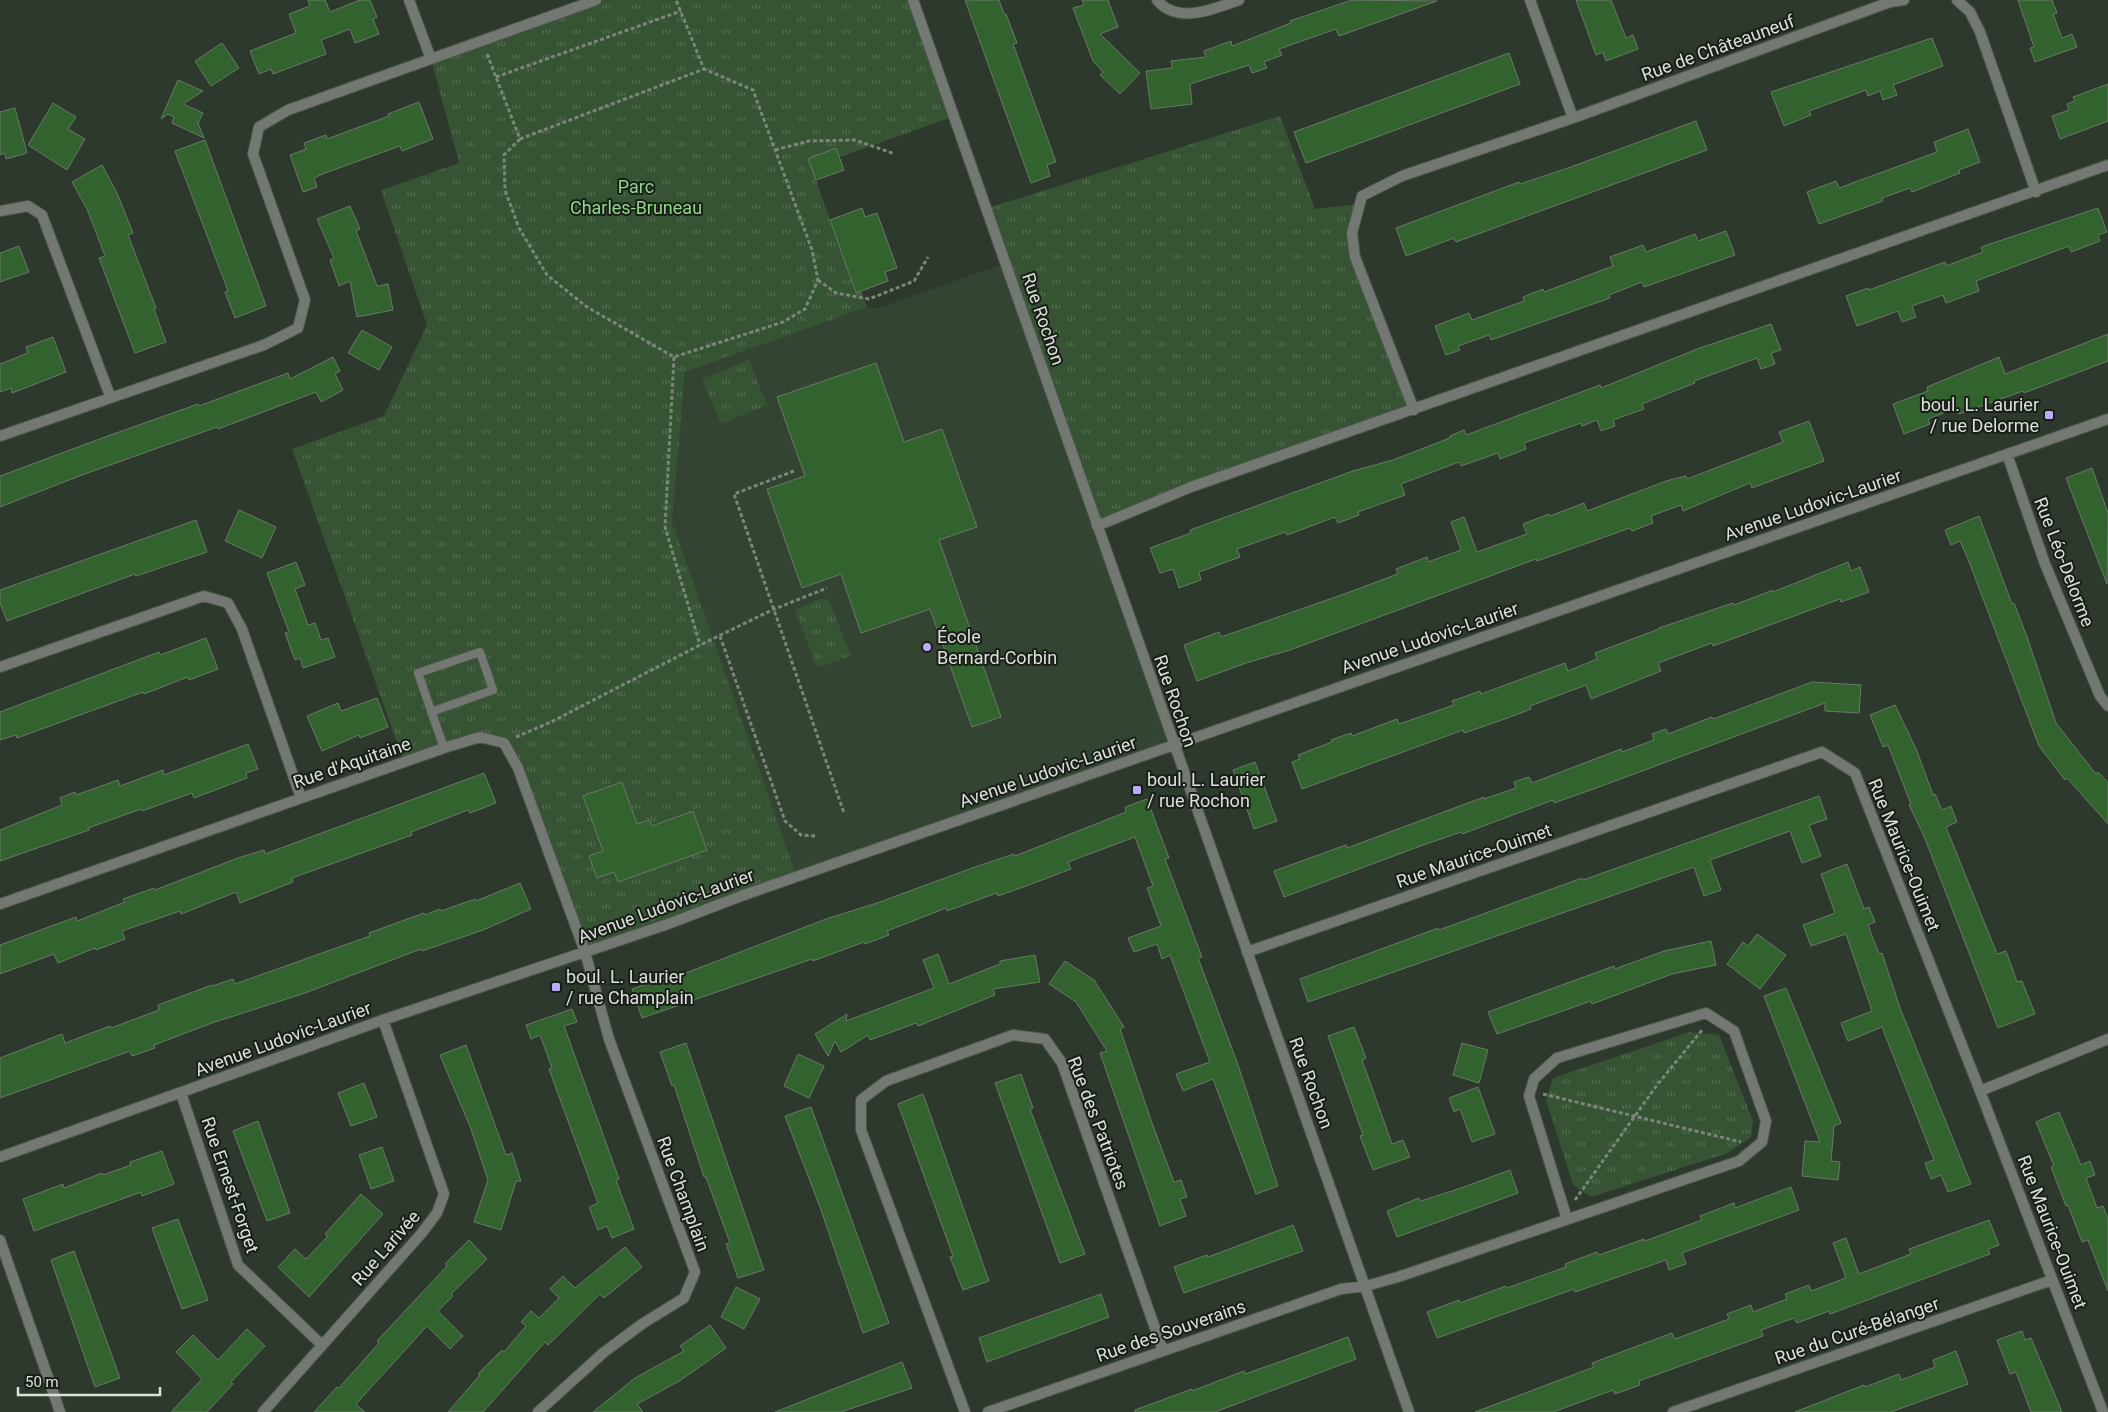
<svg xmlns="http://www.w3.org/2000/svg" width="2108" height="1412" font-family="Roboto,sans-serif">
<style>
.built{fill:#344432}
.park{fill:url(#park-tufts)}
.building{fill:#32622d;stroke:#6b7869}
.lines{fill:none;stroke-linecap:round;stroke-linejoin:round}
.lane-casing{stroke:#4c574b;stroke-width:10}
.street-casing{stroke:#4c574b;stroke-width:12}
.path{stroke:#7b857a;stroke-width:3;stroke-dasharray:4 2.5;stroke-linecap:butt}
.lane{stroke:#737972;stroke-width:8}
.street{stroke:#737972;stroke-width:10}
.poi-dot{fill:#b9abf7;stroke:#191e18;stroke-width:2}
.labels{text-anchor:middle;stroke-width:4;stroke-linejoin:round;paint-order:stroke}
.street-label{font-size:18px;fill:#dae1d9;stroke:#191e18}
.park-label{font-size:18px;fill:#91d789;stroke:#191e18}
.poi-label{font-size:18px;fill:#dae1d9;stroke:#191e18;text-anchor:start}
</style>
<defs>
<pattern id="park-tufts" width="24" height="20" patternUnits="userSpaceOnUse" patternTransform="scale(1.25)"><rect width="24" height="20" fill="#365433"/><path d="M3 7l-1-3M5 7V3M7 7l1-3M15 17l-1-3M17 17v-4M19 17l1-3" fill="none" stroke="#526c50"/></pattern>
</defs>
<rect width="100%" height="100%" fill="#2d392c"/>
<!-- built -->
<path class="built" d="M1006,263L1173,745L797,877L672,522L685,371L867,307L878,308Z"/>
<!-- park -->
<path class="park" d="M596,0H913L955,116L840,157L844,170L816,180L855,292L861,291L867,307L685,372L672,522L797,877L585,952L504,743L480,737L404,762L292,449L384,416L427,325L381,190L459,163L431,59Z
M1280,116L1315,209L1360,204L1353,231L1356,261L1412,406L1095,523L988,208Z
M749,360L767,405L721,424L702,379Z
M820,599L829,600L851,656L817,667L795,610Z
M1690,1032L1719,1035L1753,1121L1751,1137L1728,1153L1591,1197L1573,1185L1546,1100L1553,1078Z"/>
<!-- building -->
<path class="building" d="M308,0H325L330,12L360,0H370L377,17L373,19L379,34L355,43L350,29L321,40L326,54L273,74L271,69L259,74L250,51L296,33L289,14L310,6Z
M965,0H999L1004,14H1006L1017,43L1013,44L1056,162L1047,165L1050,176L1031,183Z
M1082,0H1108L1118,27L1100,34L1140,73L1120,94L1100,75L1103,72L1093,61L1073,8L1084,5Z
M1352,0L1437,1L1339,36L1336,29L1279,49L1282,55L1264,62L1267,68L1252,73L1249,65L1190,84L1192,104L1151,109L1146,71L1172,68L1171,61L1206,57L1204,51L1231,41L1232,46L1291,23L1290,21Z
M1576,0H1611L1626,38L1633,35L1638,49L1606,61L1603,52L1596,55Z
M2018,0H2052L2057,13L2053,14L2062,38L2072,34L2077,47L2035,62L2030,48L2034,47Z
M1932,38L1943,66L1893,85L1897,95L1883,100L1880,91L1868,96L1866,90L1809,111L1811,115L1784,126L1771,92Z
M222,43L239,68L211,86L195,61Z
M1509,53L1520,84L1306,163L1294,132Z
M178,80L203,91L183,104L203,113L198,123L204,138L172,123L174,117L168,114L161,119Z
M2108,84V121L2060,139L2052,116L2069,110L2067,104L2075,101L2073,97Z
M419,102L433,139L402,151L400,146L325,173L314,178L317,187L303,192L290,155L306,149L304,143L326,135L327,139L389,116L388,114Z
M53,103L76,117L68,129L85,139L67,170L28,145Z
M15,108L27,153L6,159L5,153L0,155V112Z
M1696,121L1707,150L1456,242L1454,238L1406,256L1396,228L1519,182L1520,184L1568,168Z
M1968,129L1980,162L1959,170L1960,173L1912,192L1910,188L1882,198L1883,201L1819,224L1807,192L1836,181L1839,188L1937,152L1934,142Z
M205,140L266,306L235,318L225,292L228,291L175,151Z
M836,148L844,170L816,180L808,159Z
M102,165L117,193L133,233L128,235L156,308L154,309L166,342L135,353L99,258L105,256L87,209L72,182Z
M350,206L360,229L356,231L377,286L388,284L393,310L357,317L350,281L339,286L330,260L334,258L317,219Z
M862,208L865,217L877,213L897,268L885,272L888,281L856,293L830,220Z
M2098,208L2107,232L2098,235L2100,241L2071,252L2069,246L1976,281L1979,291L1946,303L1943,295L1912,306L1916,317L1902,322L1898,311L1857,326L1846,296L1868,288L1869,290L1945,262L1946,266L1983,252L1981,247Z
M1726,231L1735,255L1644,287L1642,282L1609,295L1610,298L1491,340L1489,335L1458,346L1460,350L1446,355L1435,326L1469,313L1472,320L1524,301L1523,297L1543,289L1544,292L1613,266L1610,257L1643,245L1646,252L1695,234L1698,241Z
M19,246L29,272L0,282V253Z
M1771,324L1781,350L1771,353L1775,364L1761,369L1757,358L1694,381L1695,383L1642,404L1644,409L1613,420L1615,426L1601,431L1597,420L1582,426L1581,423L1524,443L1526,449L1500,459L1498,453L1461,466L1459,462L1401,484L1405,495L1358,512L1359,515L1338,523L1335,517L1287,535L1285,532L1237,549L1240,557L1199,572L1201,580L1179,588L1173,569L1160,573L1150,548L1191,533L1190,530L1353,471L1393,460L1450,438V436L1464,430L1466,435L1600,385L1601,388L1697,349Z
M362,330L392,347L379,370L348,353Z
M2108,334V361L2024,393L2023,391L1959,414L1956,408L1928,419L1930,424L1904,434L1893,404L1928,391L1927,387L1999,357L2005,374Z
M53,337L66,372L12,393L11,388L0,392V364L28,353L26,347Z
M333,357L340,371L335,374L343,390L321,402L316,392L218,429L217,427L82,475L0,507V476L105,437L198,404L199,406L288,373L290,379Z
M876,363L904,442L942,429L977,527L939,540L1001,717L972,727L930,609L861,633L841,574L802,588L767,489L805,476L777,397Z
M1809,421L1824,461L1752,488L1750,483L1683,511L1681,505L1651,516L1653,523L1632,531L1630,528L1537,561L1536,559L1290,650L1246,663L1197,681L1184,645L1219,632L1221,637L1347,593L1398,574L1396,569L1427,557L1428,562L1461,550L1451,522L1464,517L1477,552L1527,534L1523,524L1549,514L1550,516L1584,503L1587,511L1666,481L1686,476L1687,479L1783,442L1779,432Z
M2092,468L2108,513L2107,584L2066,478Z
M239,510L276,527L262,558L225,541Z
M1979,516L2012,604L2014,603L2027,637L2056,723L2096,774L2098,772L2108,783V824L2067,778L2065,780L2039,746L1968,559L1960,541L1951,545L1945,530Z
M196,520L207,552L136,576L135,574L7,621L0,603V590Z
M296,562L305,585L295,589L308,625L315,623L321,640L328,638L335,657L303,668L300,658L295,660L285,633L289,632L267,573Z
M1848,562L1851,571L1860,567L1869,592L1841,602L1840,599L1713,646L1712,643L1658,663L1661,671L1591,699L1586,685L1530,706L1531,709L1505,719L1464,733L1463,730L1302,789L1292,762L1300,759L1298,755L1332,742L1331,740L1351,733L1352,736L1397,719L1399,724L1454,705L1452,701L1480,691L1481,694L1565,663L1568,671L1597,659L1595,653L1659,629V628L1733,603L1734,605L1773,590V592Z
M206,638L218,669L189,680L188,677L144,694L143,692L17,738L16,735L0,740V712L159,652L160,655Z
M1812,682L1861,685L1859,713L1825,711V703L1599,787L1554,803L1553,800L1462,834L1461,832L1415,848L1284,897L1274,871L1346,845L1347,848L1484,797V799L1516,788L1514,782L1529,777L1532,783L1621,749L1622,752L1654,740L1652,734L1666,729L1668,734L1712,717L1713,719Z
M377,698L388,727L360,738L359,735L322,751L307,716L338,703L341,711Z
M1895,705L1917,751L1933,795L1935,794L1942,810L1951,806L1957,822L1946,827L1997,954L2006,951L2017,982L2022,981L2035,1014L1998,1028L1924,836L1909,805L1911,804L1888,745L1883,747L1870,715Z
M248,744L258,769L246,773L247,778L194,798L192,793L142,811L141,809L88,828L89,830L0,861V830L62,805L60,798L75,792L76,795L118,780L120,786L163,770L164,775Z
M1255,762L1277,821L1254,829L1233,770Z
M484,773L496,803L470,813L468,810L411,832L412,835L292,878L293,882L240,903L236,892L181,914L180,911L122,931L125,939L96,950L95,948L58,963L54,954L0,974V945L76,917L77,921L125,902L123,899L154,888L155,890L238,858L264,850L265,854Z
M622,782L637,824L649,820L652,826L693,811L707,850L618,882L614,872L597,878L589,856L603,851L583,796Z
M1819,796L1827,819L1809,825L1821,856L1802,863L1790,831L1710,860L1721,890L1704,896L1694,867L1308,1002L1300,979L1438,928L1439,930L1582,878L1583,880Z
M1147,799L1169,858L1165,859L1202,957L1198,958L1237,1062L1278,1186L1256,1194L1213,1079L1183,1091L1176,1074L1210,1062L1170,955L1162,959L1157,944L1134,952L1128,938L1161,926L1147,888L1153,886L1135,837L1068,862L1071,869L1026,886L998,896L997,893L947,911L946,908L887,931L889,935L865,944L864,942L813,961L812,959L642,1018L632,989L664,978L665,981L826,919L877,903L975,867L1014,854L1015,856L1126,812L1125,807Z
M1847,864L1864,909L1869,907L1875,922L1868,925L1879,954L1882,953L1900,1008L1971,1184L1948,1192L1941,1175L1931,1179L1925,1163L1934,1160L1882,1027L1848,1041L1841,1023L1872,1011L1846,934L1811,946L1803,925L1835,913L1821,874Z
M520,883L531,909L483,930L422,951L421,949L305,993L212,1023L154,1045L155,1048L132,1056L130,1051L0,1098V1058L62,1034L65,1043L110,1026L111,1028L159,1010L158,1005L212,985V986L233,979L235,984L370,936L369,933L424,913L425,915L440,909L441,911L475,899L476,901Z
M1757,934L1786,955L1760,989L1727,964L1743,942L1748,946Z
M1711,941L1716,965L1672,974L1592,1004L1591,1001L1497,1034L1488,1012L1614,966L1615,969L1664,951Z
M938,954L949,984L1000,964V961L1035,955L1040,982L993,989L995,995L918,1026L916,1023L870,1040L868,1035L841,1052L835,1041L828,1056L815,1034L847,1014L846,1021L934,988L923,960Z
M1065,961L1094,980L1124,1027L1120,1029L1152,1123L1174,1182L1181,1180L1187,1197L1180,1199L1186,1216L1160,1226L1100,1053L1107,1051L1076,1002L1049,984Z
M1786,988L1841,1123L1834,1126L1831,1161L1840,1162L1838,1180L1802,1176L1805,1141L1820,1142L1764,996Z
M572,1009L577,1022L564,1026L619,1179L616,1180L634,1229L612,1238L607,1226L598,1230L589,1207L598,1203L549,1069L552,1068L540,1035L531,1039L526,1025Z
M1354,1027L1366,1058L1362,1060L1392,1144L1403,1140L1410,1157L1373,1170L1360,1136L1363,1135L1328,1036Z
M686,1043L764,1270L738,1278L726,1244L730,1243L706,1177H704L674,1085L672,1086L660,1052Z
M1462,1043L1488,1050L1479,1083L1453,1075Z
M466,1045L506,1155L512,1153L521,1181H516L501,1230L474,1222L488,1180L471,1129L440,1055Z
M798,1054L824,1066L809,1098L784,1086Z
M1021,1074L1033,1108L1030,1109L1085,1254L1060,1263L995,1083Z
M364,1083L377,1117L351,1126L338,1093Z
M1478,1087L1495,1134L1472,1142L1460,1109L1454,1112L1449,1098Z
M923,1094L989,1281L963,1290L950,1257L953,1256L898,1104Z
M811,1107L889,1323L863,1333L820,1207L785,1116Z
M2059,1112L2081,1165L2090,1161L2095,1175L2086,1178L2097,1208L2103,1206L2108,1219V1291L2088,1240L2082,1242L2068,1205L2066,1206L2051,1167L2054,1166L2036,1122Z
M258,1121L290,1213L267,1221L233,1131Z
M382,1147L394,1181L371,1189L359,1155Z
M162,1151L174,1184L142,1196L141,1192L34,1231L23,1199L63,1184L64,1188L102,1173L103,1175L131,1165L130,1162Z
M1510,1170L1518,1193L1397,1237L1387,1211L1419,1198L1421,1201L1464,1187Z
M1791,1187L1799,1210L1682,1253L1686,1264L1669,1270L1666,1260L1575,1292L1574,1289L1437,1338L1427,1312L1459,1300L1460,1303L1506,1286L1507,1288L1566,1267L1565,1264L1597,1252L1599,1255L1644,1239L1645,1241L1702,1220L1700,1216L1734,1203L1735,1208Z
M361,1194L383,1214L309,1297L278,1267L295,1249L306,1259L328,1236L325,1234Z
M178,1219L208,1300L182,1309L152,1228Z
M1989,1220L1999,1245L1988,1249L1990,1254L1830,1314L1829,1311L1797,1323L1794,1318L1761,1330L1763,1336L1639,1381L1640,1385L1615,1394L1613,1390L1553,1412H1475L1594,1367L1592,1363L1672,1333L1675,1339L1729,1319L1727,1314L1751,1305L1753,1312L1787,1299L1785,1294L1809,1285L1811,1291L1846,1278L1833,1243L1846,1238L1859,1274L1911,1254L1909,1249Z
M1293,1225L1303,1251L1184,1293L1174,1267L1207,1255L1208,1257Z
M469,1240L487,1259L451,1294L453,1296L438,1311L463,1336L450,1349L427,1326L356,1404L365,1412H314L337,1387L339,1388L379,1343L377,1341L447,1266L445,1264Z
M625,1247L642,1267L604,1298L600,1294L548,1345L545,1342L483,1412H448L480,1375L478,1374L502,1350L504,1352L526,1326L521,1322L531,1311L539,1318L559,1298L550,1289L563,1276L575,1288Z
M74,1251L120,1378L95,1387L51,1260Z
M736,1287L760,1299L744,1329L721,1317Z
M1101,1294L1109,1317L987,1362L979,1338Z
M710,1325L726,1348L681,1380L637,1404L643,1412H593L635,1378L684,1351L680,1346Z
M247,1329L265,1346L231,1382L233,1384L207,1412H171L202,1379L176,1352L193,1335L218,1360Z
M2022,1331L2025,1340L2031,1338L2062,1412H2031L2016,1372L2010,1374L1997,1340Z
M1348,1337L1356,1359L1215,1412H1135V1410L1192,1389V1391L1244,1371L1245,1374L1288,1359Z
M1956,1351L1968,1384L1891,1412H1795L1864,1385L1865,1387L1899,1374L1901,1380L1935,1367L1933,1360Z
M902,1362L912,1388L841,1412H775Z"/>
<g class="lines">
<defs>
<path id="lane" d="M431,712L493,690L480,652L418,673L444,748"/>
<path id="street" d="M409,0L431,59
M913,0L1409,1412
M1157,0C1177,25 1214,9 1239,0
M1530,0L1573,118
M1957,0L1970,12L1980,32L2036,192
M0,211L28,206L42,215L110,396
M1414,410L1355,257L1352,233L1362,196L1402,176L1573,118L1890,2L1904,0
M0,436L264,345L298,328L305,300L253,154L259,127L288,110L596,0
M2007,454L2045,564L2100,696L2108,706
M1097,526L1191,487L2108,165
M0,667L204,596L228,603L242,629L301,798
M0,904L444,748L480,737L504,743L518,768L585,952L609,1039L695,1272L684,1298L642,1324L603,1353L538,1412
M1247,952L1822,752L1855,773L1980,1091L2103,1412
M1980,1091L2108,1039
M181,1093L238,1265L322,1345
M0,1157L383,1020L668,924L744,895L2108,419
M0,1240L60,1412
M263,1412L421,1234L437,1213L444,1194L383,1020
M965,1412L861,1130V1100L886,1081L1013,1035L1045,1039L1062,1063L1163,1351
M988,1412L1341,1289L1366,1286L1398,1277L1739,1161L1762,1142L1766,1121L1734,1031L1706,1013L1557,1058L1534,1079L1529,1096L1567,1219
M1673,1412L2052,1280"/>
</defs>
<!-- lane casing -->
<use href="#lane" class="lane-casing"/>
<!-- street casing -->
<use href="#street" class="street-casing"/>
<!-- path -->
<path class="path" d="M487,54L520,139L704,69L676,0
M496,77L681,11
M520,139L504,155L505,190L519,228L547,275L587,307L674,357L783,322L805,309L818,280L812,250L753,90L704,69
M775,150L809,141L855,140L895,154
M818,280L836,293L869,299L914,281L928,257
M674,357L665,527L700,645
M794,471L734,494L844,813
M720,636L785,821L801,835L816,836
M516,737L551,722L700,645L772,610L827,588
M1543,1094L1741,1142
M1575,1200L1657,1085L1703,1029"/>
<!-- lane -->
<use href="#lane" class="lane"/>
<!-- street -->
<use href="#street" class="street"/>
</g>
<!-- markers -->
<g class="poi-dot">
<rect x="2044" y="410" width="10" height="10" rx="2.5"/>
<circle cx="927" cy="647" r="5"/>
<rect x="1132" y="785" width="10" height="10" rx="2.5"/>
<rect x="551" y="982" width="10" height="10" rx="2.5"/>
</g>
<g class="labels">
<!-- street labels -->
<g class="street-label">
<text transform="translate(1718 48) rotate(-20)" y="6">Rue de Châteauneuf</text>
<text transform="translate(1043 319) rotate(71)" y="6">Rue Rochon</text>
<text transform="translate(1813 505) rotate(-19)" y="6">Avenue Ludovic-Laurier</text>
<text transform="translate(2064 562) rotate(69)" y="6">Rue Léo-Delorme</text>
<text transform="translate(1430 638) rotate(-19)" y="6">Avenue Ludovic-Laurier</text>
<text transform="translate(1175 701) rotate(71)" y="6">Rue Rochon</text>
<text transform="translate(352 763) rotate(-19)" y="6">Rue d'Aquitaine</text>
<text transform="translate(1048 772) rotate(-19)" y="6">Avenue Ludovic-Laurier</text>
<text transform="translate(1904 855) rotate(68)" y="6">Rue Maurice-Ouimet</text>
<text transform="translate(1474 856) rotate(-19)" y="6">Rue Maurice-Ouimet</text>
<text transform="translate(666 906) rotate(-20)" y="6">Avenue Ludovic-Laurier</text>
<text transform="translate(283 1039) rotate(-20)" y="6">Avenue Ludovic-Laurier</text>
<text transform="translate(1311 1083) rotate(70)" y="6">Rue Rochon</text>
<text transform="translate(1098 1123) rotate(69)" y="6">Rue des Patriotes</text>
<text transform="translate(230 1185) rotate(71)" y="6">Rue Ernest-Forget</text>
<text transform="translate(683 1194) rotate(70)" y="6">Rue Champlain</text>
<text transform="translate(2052 1232) rotate(69)" y="6">Rue Maurice-Ouimet</text>
<text transform="translate(386 1248) rotate(-49)" y="6">Rue Larivée</text>
<text transform="translate(1171 1331) rotate(-19)" y="6">Rue des Souverains</text>
<text transform="translate(1857 1331) rotate(-19)" y="6">Rue du Curé-Bélanger</text>
</g>
<!-- park labels -->
<g class="park-label">
<text x="636" y="193">Parc<tspan x="636" dy="21">Charles-Bruneau</tspan></text>
</g>
<!-- poi labels -->
<g class="poi-label">
<text x="2039" y="411" text-anchor="end">boul. L. Laurier<tspan x="2039" dy="21">/ rue Delorme</tspan></text>
<text x="937" y="643">École<tspan x="937" dy="21">Bernard-Corbin</tspan></text>
<text x="1147" y="786">boul. L. Laurier<tspan x="1147" dy="21">/ rue Rochon</tspan></text>
<text x="566" y="983">boul. L. Laurier<tspan x="566" dy="21">/ rue Champlain</tspan></text>
</g>
</g>
<!-- scale -->
<path d="M18 1387v8h142v-8" fill="none" stroke="#dae1d9" stroke-width="2.5"/>
<text x="25" y="1387" font-size="15" fill="#dae1d9" stroke="#191e18" stroke-width="4" paint-order="stroke">50 m</text>
</svg>
